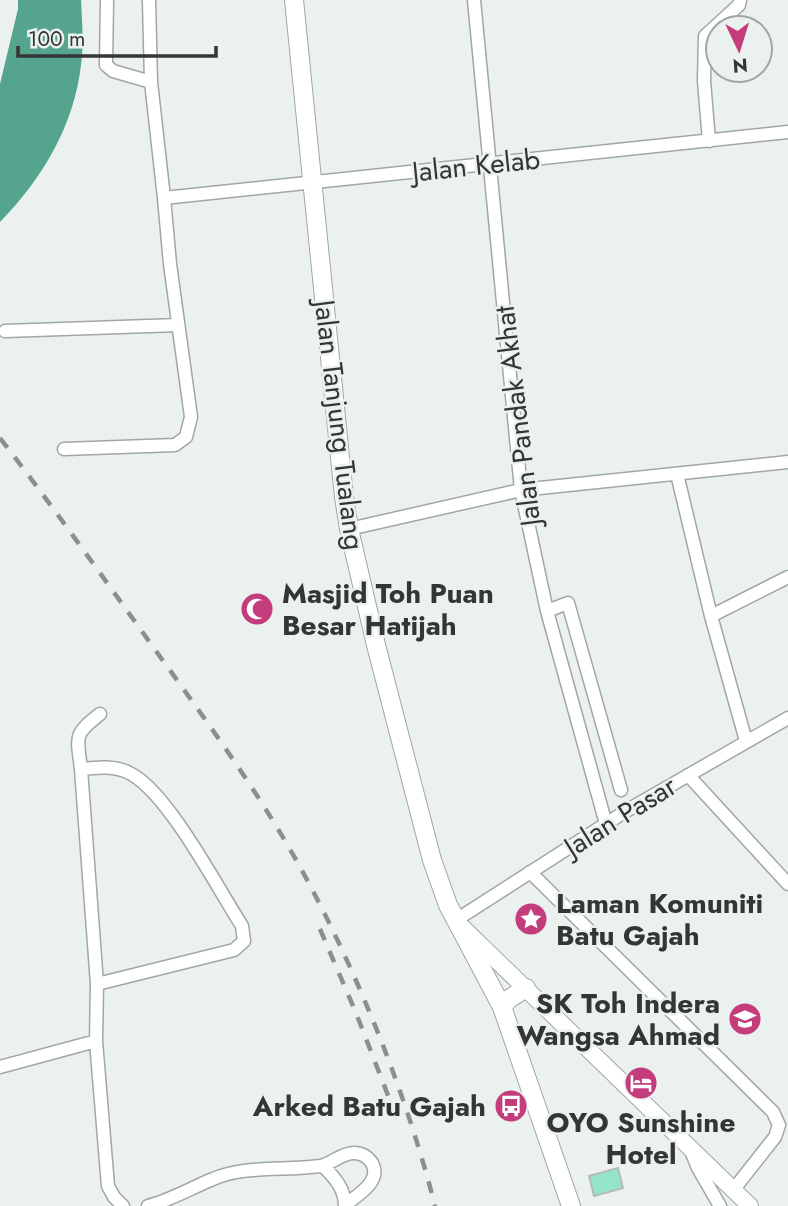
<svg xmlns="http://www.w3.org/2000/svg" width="788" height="1206" font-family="Jost,sans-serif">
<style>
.water{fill:#54a48e}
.building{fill:#93e4cb;stroke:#b4bbb9;stroke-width:2}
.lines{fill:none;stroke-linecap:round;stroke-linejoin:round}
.minor-casing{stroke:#a0a7a5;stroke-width:15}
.tertiary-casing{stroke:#a0a7a5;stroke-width:18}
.secondary-casing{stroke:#a0a7a5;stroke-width:20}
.minor{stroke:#fff;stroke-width:12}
.tertiary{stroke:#fff;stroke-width:16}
.secondary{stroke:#fff;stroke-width:18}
.rail{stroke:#8b908e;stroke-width:4.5;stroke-dasharray:12 12;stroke-linecap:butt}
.labels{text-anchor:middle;stroke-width:5;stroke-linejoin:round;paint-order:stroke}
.street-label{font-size:28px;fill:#333635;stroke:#eaf1ef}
.poi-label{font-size:28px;font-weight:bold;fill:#333635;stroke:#eaf1ef;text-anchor:start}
</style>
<rect width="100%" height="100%" fill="#eaf1ef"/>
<!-- water -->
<path class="water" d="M18,0H81C82,21 84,45 81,65C74,126 42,179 0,222V84L18,9Z"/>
<!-- building -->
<path class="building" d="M618,1168L623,1188L594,1196L589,1176Z"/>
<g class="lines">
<defs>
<path id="minor" d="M107,0L106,65L113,71L151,82
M474,0L521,490L547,611L606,824
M709,141L704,81L705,36L739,5L740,0
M164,198L788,132
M5,331L178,325
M64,449L175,445L186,437L191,417L170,264L164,198L151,82L149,0
M677,474L711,616L746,741
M349,529L521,490L788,462
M547,611L568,603L621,790
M711,616L788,577
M81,769C77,736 73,735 100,714
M688,775L788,884
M530,872L773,1112L779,1125L775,1137L734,1189
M456,920L626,811L788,718
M97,984L234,950L244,941L242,926C217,887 170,797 133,775C117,765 98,767 81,769L97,984L96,1041L108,1186L114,1197L123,1206
M0,1067L96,1041
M691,1151L698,1168L720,1206
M323,1166C335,1178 345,1189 345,1206
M148,1206C171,1200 191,1188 213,1179C245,1165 285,1171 320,1166C332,1164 341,1153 354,1153C362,1153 368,1157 372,1163C382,1181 358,1195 346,1204"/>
<path id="tertiary" d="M460,925L750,1206"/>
<path id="secondary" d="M294,0L344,497L349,529L376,645L432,860L448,905L502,1007L571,1206
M502,1007L509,999L526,988"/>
</defs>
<!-- minor casing -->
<use href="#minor" class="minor-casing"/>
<!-- tertiary casing -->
<use href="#tertiary" class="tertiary-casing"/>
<!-- secondary casing -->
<use href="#secondary" class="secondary-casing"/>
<!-- minor -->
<use href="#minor" class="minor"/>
<!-- tertiary -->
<use href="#tertiary" class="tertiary"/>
<!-- secondary -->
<use href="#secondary" class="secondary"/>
<!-- rail -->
<path class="rail" d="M0,438C54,508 105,580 156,651C213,730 271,809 315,895C364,989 409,1103 435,1206
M320,929L356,1013L398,1121"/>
</g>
<!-- icons -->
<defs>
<symbol id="mosque-disc" viewBox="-11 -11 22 22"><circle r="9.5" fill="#c43c7b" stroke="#eaf1ef"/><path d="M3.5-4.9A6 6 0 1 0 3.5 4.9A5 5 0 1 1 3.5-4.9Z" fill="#fff"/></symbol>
<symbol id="sight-disc" viewBox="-11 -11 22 22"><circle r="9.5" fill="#c43c7b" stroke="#eaf1ef"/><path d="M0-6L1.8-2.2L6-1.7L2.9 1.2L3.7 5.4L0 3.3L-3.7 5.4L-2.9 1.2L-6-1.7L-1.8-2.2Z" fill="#fff"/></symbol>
<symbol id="school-disc" viewBox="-11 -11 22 22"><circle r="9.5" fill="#c43c7b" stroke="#eaf1ef"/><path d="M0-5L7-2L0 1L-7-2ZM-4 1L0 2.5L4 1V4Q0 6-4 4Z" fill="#fff"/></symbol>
<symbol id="hotel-disc" viewBox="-11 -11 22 22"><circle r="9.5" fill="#c43c7b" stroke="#eaf1ef"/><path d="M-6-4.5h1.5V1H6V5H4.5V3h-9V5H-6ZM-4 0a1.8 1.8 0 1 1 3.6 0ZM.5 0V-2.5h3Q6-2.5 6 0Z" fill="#fff"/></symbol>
<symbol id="bus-disc" viewBox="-11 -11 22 22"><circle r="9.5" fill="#c43c7b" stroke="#eaf1ef"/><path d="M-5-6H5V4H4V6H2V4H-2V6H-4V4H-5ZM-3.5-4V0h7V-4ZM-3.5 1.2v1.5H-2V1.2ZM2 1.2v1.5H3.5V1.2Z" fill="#fff"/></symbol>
</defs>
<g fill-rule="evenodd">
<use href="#mosque-disc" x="238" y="590" width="38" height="38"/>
<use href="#sight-disc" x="512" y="900" width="38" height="38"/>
<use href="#school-disc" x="726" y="1000" width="38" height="38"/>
<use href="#hotel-disc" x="622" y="1064" width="38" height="38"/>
<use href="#bus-disc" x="492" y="1087" width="38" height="38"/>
</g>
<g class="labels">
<!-- street labels -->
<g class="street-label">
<text transform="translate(476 165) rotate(-6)" y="10">Jalan Kelab</text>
<text transform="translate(517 416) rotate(-97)" y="10">Jalan Pandak Akhat</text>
<text transform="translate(340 425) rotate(83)" y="10">Jalan Tanjung Tualang</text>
<text transform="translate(620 816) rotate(-32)" y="10">Jalan Pasar</text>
</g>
<!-- poi labels -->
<g class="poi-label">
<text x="282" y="603">Masjid Toh Puan<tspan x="282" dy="32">Besar Hatijah</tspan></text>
<text x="556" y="913">Laman Komuniti<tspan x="556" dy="32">Batu Gajah</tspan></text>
<text x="720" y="1013" text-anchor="end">SK Toh Indera<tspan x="720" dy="32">Wangsa Ahmad</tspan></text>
<text x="486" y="1116" text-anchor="end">Arked Batu Gajah</text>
<text x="641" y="1132" text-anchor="middle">OYO Sunshine<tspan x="641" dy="32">Hotel</tspan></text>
</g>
</g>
<!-- north arrow -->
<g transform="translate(739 49) rotate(176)"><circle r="33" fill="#eaf1ef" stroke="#a1a6a5" stroke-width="2"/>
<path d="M0-5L12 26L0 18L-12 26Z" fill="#c43c7b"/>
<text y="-10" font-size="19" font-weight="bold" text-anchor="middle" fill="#333635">N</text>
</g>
<!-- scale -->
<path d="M18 46v10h198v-10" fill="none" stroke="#333635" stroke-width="3.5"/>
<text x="28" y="46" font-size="21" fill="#333635" stroke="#eaf1ef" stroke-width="5" paint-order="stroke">100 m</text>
</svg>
